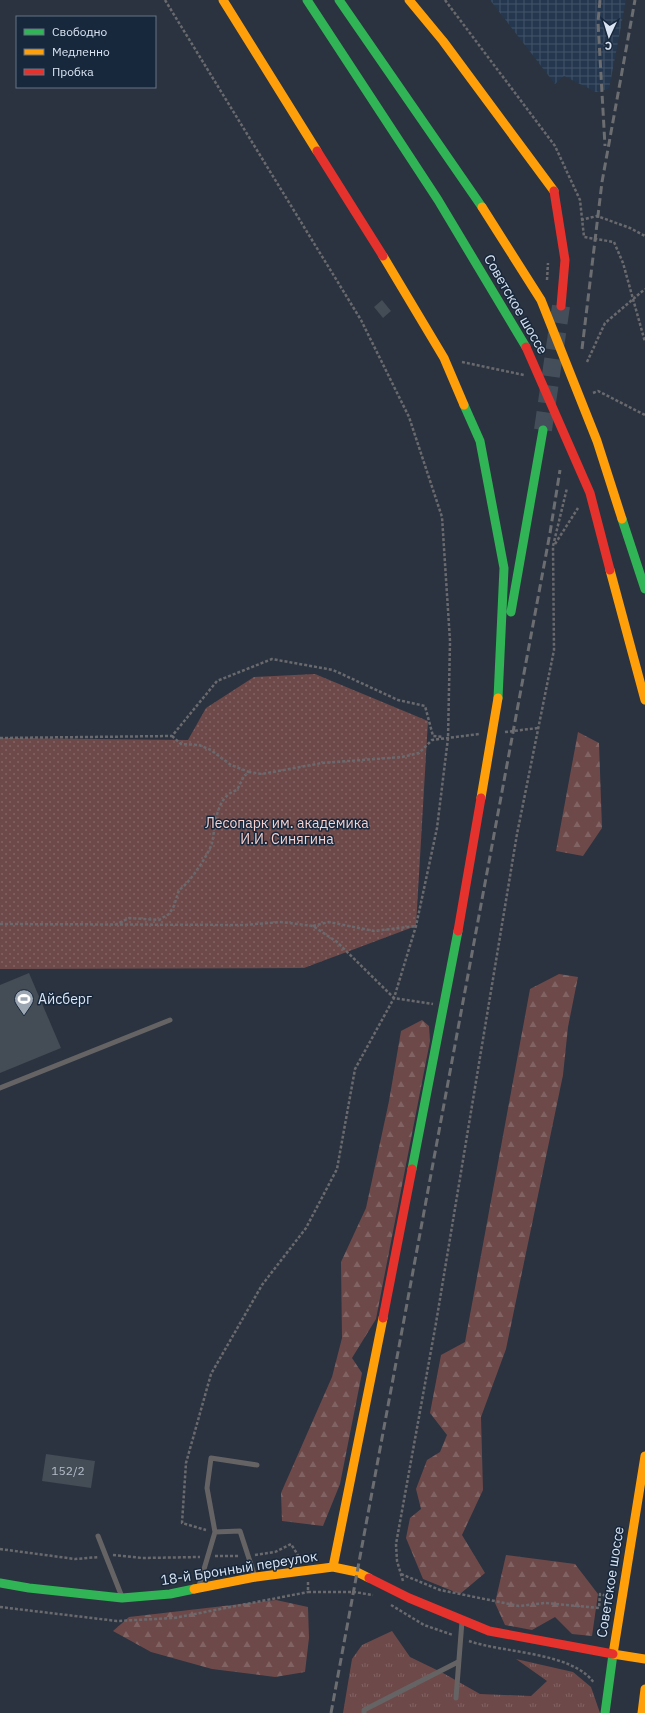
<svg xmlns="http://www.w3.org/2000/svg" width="645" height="1713" font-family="'IBM Plex Sans',sans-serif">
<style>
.industrial{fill:url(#industrial-grid)}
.grass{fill:url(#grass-tufts)}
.forest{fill:url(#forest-firs)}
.park{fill:url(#park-dots)}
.building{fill:#444c56}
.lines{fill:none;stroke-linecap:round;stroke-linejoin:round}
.highway-tunnel{stroke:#444e5a;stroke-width:18;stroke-dasharray:18 9;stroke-linecap:butt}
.path{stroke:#6a6a6e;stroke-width:2.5;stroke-dasharray:3 2;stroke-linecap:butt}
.lane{stroke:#666364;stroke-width:5}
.fast{stroke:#30b455;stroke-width:9}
.slow{stroke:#ff9f0a;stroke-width:9}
.jam{stroke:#e5322d;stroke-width:9}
.rail{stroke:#6b6d71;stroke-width:3;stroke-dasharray:8 4;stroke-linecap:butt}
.labels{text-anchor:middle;stroke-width:3;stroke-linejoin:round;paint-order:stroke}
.number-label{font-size:12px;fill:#b4becb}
.street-label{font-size:14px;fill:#dae4f2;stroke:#18283c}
.park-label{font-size:14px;fill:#f8d1ce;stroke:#18283c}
.poi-label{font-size:14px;fill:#dae4f2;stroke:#18283c;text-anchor:start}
</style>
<defs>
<pattern id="industrial-grid" width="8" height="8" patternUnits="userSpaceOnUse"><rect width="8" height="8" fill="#24374f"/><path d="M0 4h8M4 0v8" fill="none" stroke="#435469"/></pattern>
<pattern id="grass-tufts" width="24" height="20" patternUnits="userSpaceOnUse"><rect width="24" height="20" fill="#6e4949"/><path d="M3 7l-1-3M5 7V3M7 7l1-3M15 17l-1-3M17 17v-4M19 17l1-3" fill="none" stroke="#826364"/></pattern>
<pattern id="forest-firs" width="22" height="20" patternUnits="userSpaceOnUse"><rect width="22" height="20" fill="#6e4949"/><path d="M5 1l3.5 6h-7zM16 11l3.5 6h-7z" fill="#826364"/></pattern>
<pattern id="park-dots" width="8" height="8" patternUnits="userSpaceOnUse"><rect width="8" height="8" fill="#6e4949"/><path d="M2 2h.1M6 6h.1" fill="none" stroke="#826364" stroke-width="1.8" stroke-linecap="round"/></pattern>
</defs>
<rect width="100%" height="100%" fill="#2a333f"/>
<!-- industrial -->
<path class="industrial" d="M490,0H626L609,89L596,92L564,76L555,84Z"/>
<!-- grass -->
<path class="grass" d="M392,1631L410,1657L443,1673L480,1694L531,1696L547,1681L516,1659L573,1672L591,1687L600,1713H343L352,1659L362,1645Z"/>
<!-- forest -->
<path class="forest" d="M578,732L599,743L602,828L583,856L556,851Z
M559,974L578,977L568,1027L563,1075L506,1349L481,1417L483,1490L462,1535L485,1573L460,1594L423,1579L406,1538L410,1518L421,1509L416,1489L427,1460L440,1452L447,1435L430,1413L441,1355L465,1342L530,989Z
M422,1020L429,1026L430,1041L376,1319L352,1358L362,1373L340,1484L323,1526L282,1521L281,1493L332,1377L342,1338L341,1262L366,1208L389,1101L401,1031Z
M506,1555L575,1564L598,1594L592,1636L572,1634L555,1617L532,1630L505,1625L495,1603Z
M276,1600L308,1607L309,1638L305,1672L275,1677L212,1669L151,1652L113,1631L129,1617Z"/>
<!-- park -->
<path class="park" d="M315,674L428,721L416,926L304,968L0,969V738L188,740L206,708L254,677Z"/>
<!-- building -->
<path class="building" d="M382,300L391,311L383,318L374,307Z
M29,973L61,1048L0,1073V985Z
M46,1454L95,1461L91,1488L42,1481Z"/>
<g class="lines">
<!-- highway-tunnel -->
<path class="highway-tunnel" d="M543,430L561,306"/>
<!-- path -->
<path class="path" d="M165,0L361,320L409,417L442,517L450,641L448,738L437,828L416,926L394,998L355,1069L337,1169L306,1228L262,1285L211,1374L186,1463L182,1523L206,1530
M445,0L555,146L580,200L584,237L614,242L623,263L645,342
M581,220L597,216L630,228L645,236
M547,280L548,263
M462,362L524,375
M587,362L605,323L645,289
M593,393L598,391L645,415
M555,544L578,508
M505,732L538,728
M172,736L181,744L199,745L211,750L231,765L249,772
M0,738L172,736L217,681L272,659L333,670L398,700L425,706L433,736L443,737
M0,924L244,925L281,922L313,926L337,942L394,998L433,1004
M115,925L129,918L159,920L169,914L174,906L179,890C189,884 209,854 212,843C216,824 215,797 237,790L244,776L249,772L262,774L322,763L402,757L419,753L432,740L479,734
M313,926L329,922L374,931L416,926
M0,1549L75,1559L99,1557
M113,1555L142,1558L200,1557
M255,1555L275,1552L291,1544L299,1557
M215,1556H240
M401,1574L440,1590L519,1606L545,1603L599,1608L600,1594L607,1596
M403,1581L397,1561L396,1544L436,1323L517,834L554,650L553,546L567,488
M308,1582V1592H354L373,1595
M391,1605L424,1625L453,1635
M0,1607L117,1621L174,1618L308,1592
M469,1641C503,1653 573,1652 594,1683"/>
<!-- lane -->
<path class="lane" d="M0,1088L170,1020
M215,1532L240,1531L255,1577
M98,1536L122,1597
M199,1586L215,1532L207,1488L211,1458L257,1465
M456,1698L462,1621
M364,1713V1710L458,1662"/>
<!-- fast -->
<path class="fast" d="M307,0L438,200L526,347
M339,0L482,207
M464,405L480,441L504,568L498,698
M622,519L645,589
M511,612L543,430
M412,1169L458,931
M0,1583L29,1588L122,1598L170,1594L194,1589
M605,1713L613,1654"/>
<!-- slow -->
<path class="slow" d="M223,0L317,151
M409,0L443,41L554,191
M482,207L541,300L597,441L622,519
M383,256L444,358L464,405
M610,570L645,700
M481,798L498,698
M645,1456L613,1654L645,1659
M333,1567L383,1318
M194,1589L256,1577L333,1567L357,1572L369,1578
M642,1713L645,1689"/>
<!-- jam -->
<path class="jam" d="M317,151L383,256
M554,191L565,260L561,306
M526,347L590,493L610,570
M458,931L481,798
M383,1318L412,1169
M369,1578L409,1598L489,1631L613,1654"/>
<!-- rail -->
<path class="rail" d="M600,0L598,22L605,146
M582,349L602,182L635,0
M331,1713L550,533L560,470"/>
</g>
<!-- icons -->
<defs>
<symbol id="stadium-pin" viewBox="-11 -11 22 30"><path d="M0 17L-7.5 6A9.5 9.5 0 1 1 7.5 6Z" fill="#9ca6b3" stroke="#18283c"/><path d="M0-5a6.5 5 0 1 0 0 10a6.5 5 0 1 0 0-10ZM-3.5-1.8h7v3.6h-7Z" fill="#fff"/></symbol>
</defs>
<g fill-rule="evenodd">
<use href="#stadium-pin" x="13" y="988" width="22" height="30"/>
</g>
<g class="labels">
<!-- number labels -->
<g class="number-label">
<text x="68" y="1475">152/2</text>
</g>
<!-- street labels -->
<g class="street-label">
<text transform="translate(516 304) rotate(60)" y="5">Советское шоссе</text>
<text transform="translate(239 1568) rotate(-9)" y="5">18-й Бронный переулок</text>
<text transform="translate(610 1582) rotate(-81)" y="5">Советское шоссе</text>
</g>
<!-- park labels -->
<g class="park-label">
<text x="287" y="828">Лесопарк им. академика<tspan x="287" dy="16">И.И. Синягина</tspan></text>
</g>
<!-- poi labels -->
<g class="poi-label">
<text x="38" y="1004">Айсберг</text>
</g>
</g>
<!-- legend -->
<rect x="16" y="16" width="140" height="72" fill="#18283c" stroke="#667385"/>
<rect x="24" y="29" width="20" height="6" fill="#30b455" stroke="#667385"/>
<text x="52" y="36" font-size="12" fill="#dae4f2">Свободно</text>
<rect x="24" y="49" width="20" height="6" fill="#ff9f0a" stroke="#667385"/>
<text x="52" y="56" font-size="12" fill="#dae4f2">Медленно</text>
<rect x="24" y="69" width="20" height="6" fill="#e5322d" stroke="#667385"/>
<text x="52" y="76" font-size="12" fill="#dae4f2">Пробка</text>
<!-- north arrow -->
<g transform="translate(609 36) rotate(184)" stroke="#18283c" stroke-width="3" paint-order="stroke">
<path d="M0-3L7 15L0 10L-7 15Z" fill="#dae4f2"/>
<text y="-6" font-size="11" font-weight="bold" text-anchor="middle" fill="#dae4f2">С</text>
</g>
</svg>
